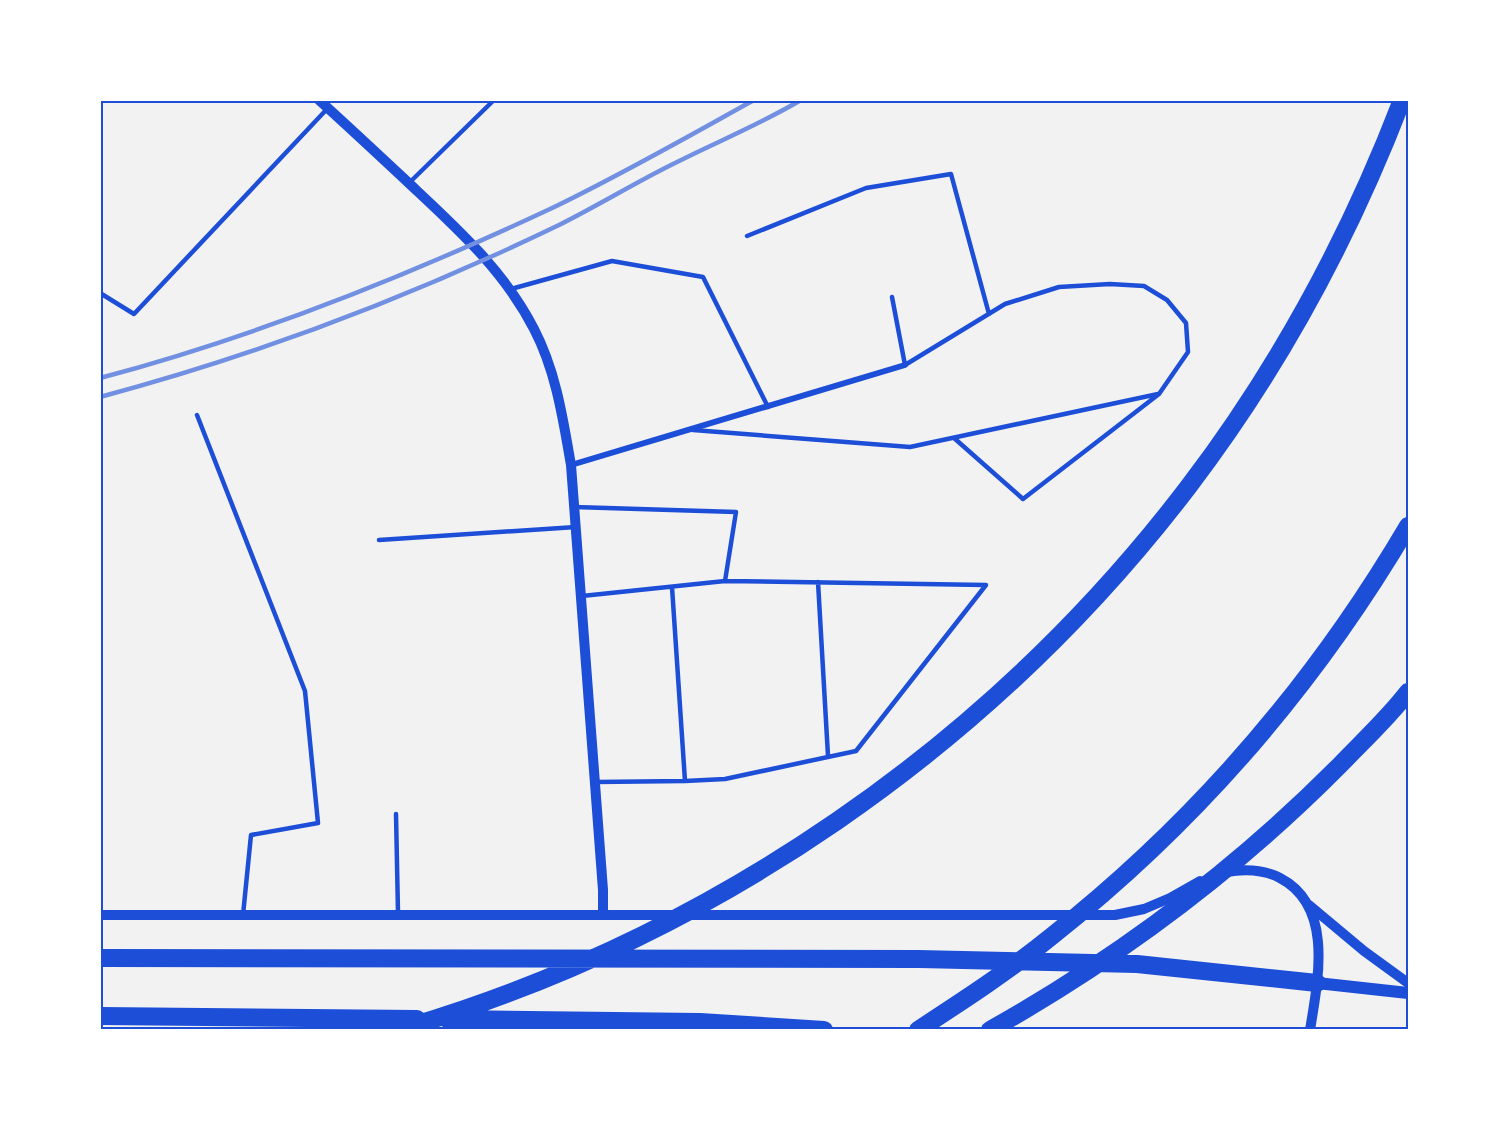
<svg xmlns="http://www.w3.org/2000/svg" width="1509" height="1130" font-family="'Varela Round',sans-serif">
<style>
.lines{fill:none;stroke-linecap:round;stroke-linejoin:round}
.service{stroke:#1d4ed8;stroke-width:4.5}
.minor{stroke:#1d4ed8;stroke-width:6}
.tertiary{stroke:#1d4ed8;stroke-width:10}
.secondary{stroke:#1d4ed8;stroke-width:12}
.motorway{stroke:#1d4ed8;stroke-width:18}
.rail{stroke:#7290e2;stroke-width:4.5}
.neatline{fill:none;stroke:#1d4ed8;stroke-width:2}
</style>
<rect width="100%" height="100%" fill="#f2f2f2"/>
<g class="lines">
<!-- service -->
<path class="service" d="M409,183L494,100
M747,236L866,188L951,174L989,314
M511,289L612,261L703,277L768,407
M100,293L134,314L327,109
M892,297L905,365L1005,304L1059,287L1110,284L1144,286L1167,300L1186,323L1188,352L1159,394L1023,499L954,438
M197,415L305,691L318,823L251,835L243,915
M693,430L910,447L1158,394
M574,507L736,512L725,581
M379,540L576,527
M818,582L828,756
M582,596L725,581L986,585L856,751L725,779L685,781
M595,782L685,781L672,587
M396,814L398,913"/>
<!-- minor -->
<path class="minor" d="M571,465L905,365"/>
<!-- tertiary -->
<path class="tertiary" d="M319,100C351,129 382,158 413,187C459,230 505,272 534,329C556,371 563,419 571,465L603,890V914
M1226,872C1244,869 1263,869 1280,878C1334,906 1318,980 1310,1030
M1309,905L1364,951L1408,983
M100,915H1115L1144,909L1170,898L1200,881"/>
<!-- secondary -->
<path class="secondary" d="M1317,983L1408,993"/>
<!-- motorway -->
<path class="motorway" d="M100,958L919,959L1137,964L1317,983
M100,1016L417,1019
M447,1019L700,1022L824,1030
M398,1030C711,939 992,745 1189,486C1278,369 1349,238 1402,100
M918,1030C964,1000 1010,970 1052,936C1196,822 1315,684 1408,526
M990,1030C1118,958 1237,869 1340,765C1363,741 1388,718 1408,692"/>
<!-- rail -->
<path class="rail" d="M100,378C255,337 405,277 550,209C619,176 687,137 754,100
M100,397C258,355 412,296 559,225C597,206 633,184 671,165C714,143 759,125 801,100"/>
</g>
<!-- border -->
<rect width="1509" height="1130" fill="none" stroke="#ffffff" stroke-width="204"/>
<rect x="102" y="102" width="1305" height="926" class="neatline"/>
</svg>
